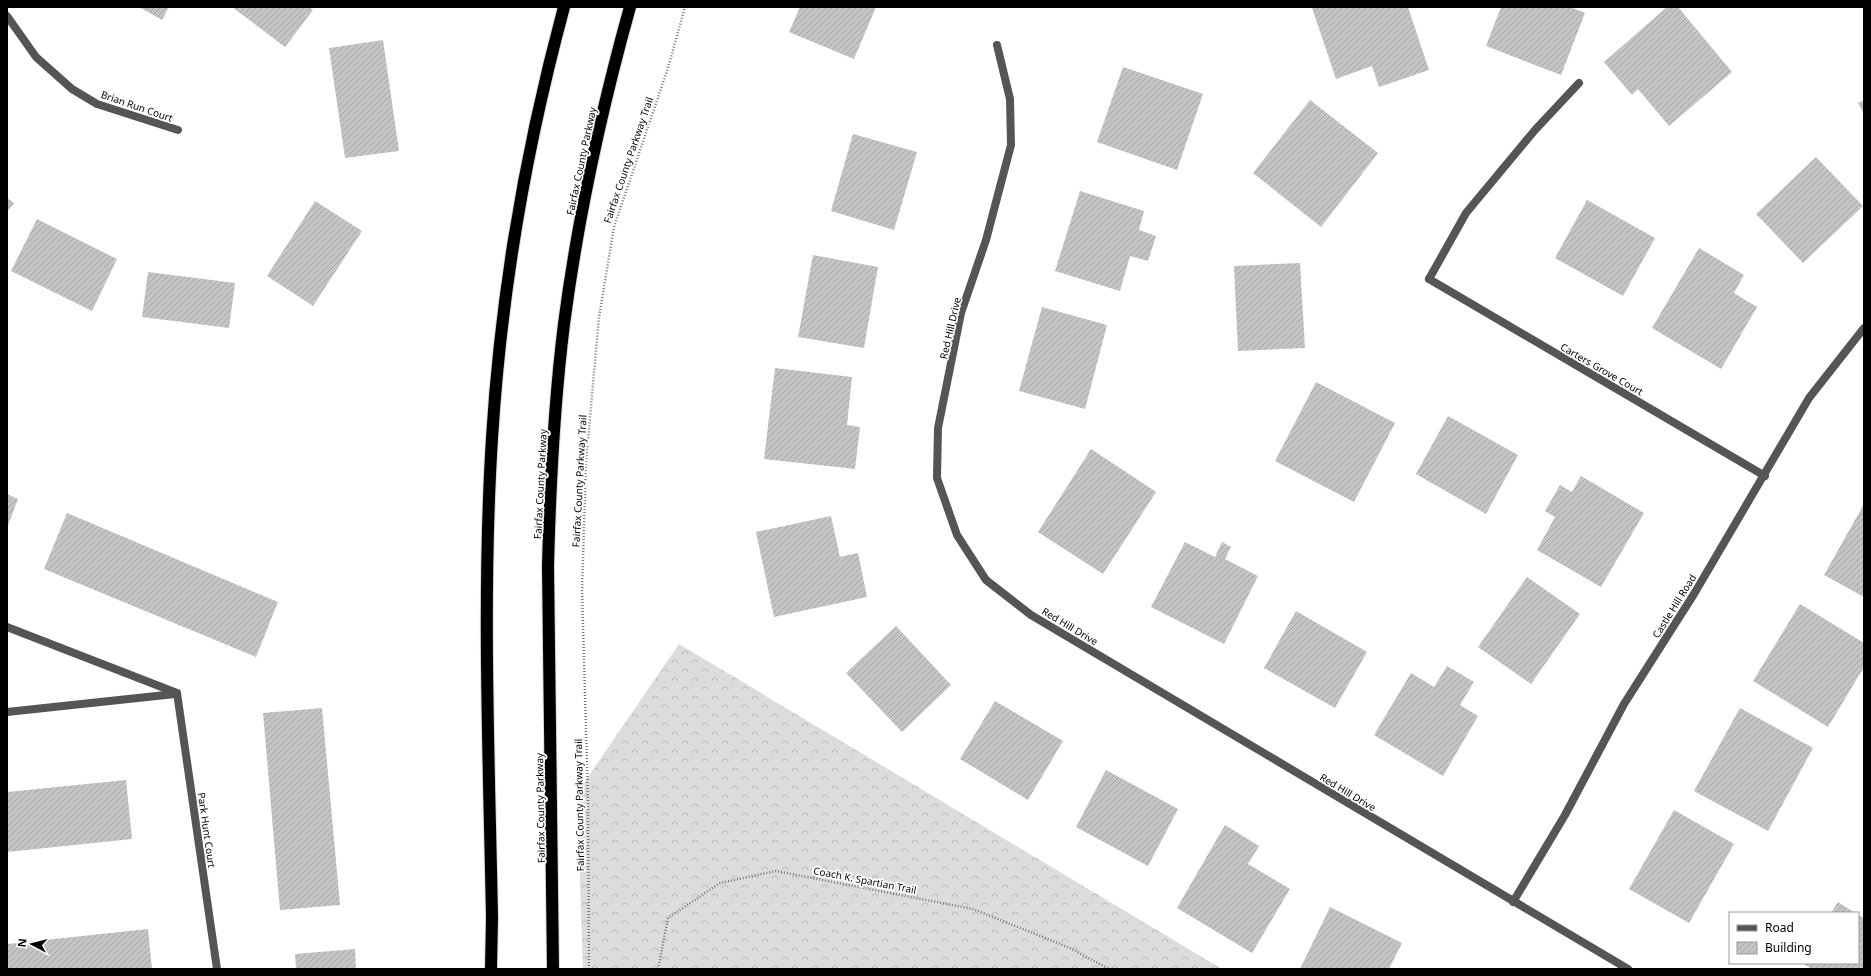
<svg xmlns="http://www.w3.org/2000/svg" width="1871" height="976" font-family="'Noto Sans',sans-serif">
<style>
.forest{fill:url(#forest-crowns)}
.building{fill:url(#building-hatch)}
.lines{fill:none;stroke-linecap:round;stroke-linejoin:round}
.highway-casing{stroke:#dbdbdb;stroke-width:14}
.path{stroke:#777;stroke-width:2.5;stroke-dasharray:1 2;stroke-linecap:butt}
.lane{stroke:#555;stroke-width:8}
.street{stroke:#555;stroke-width:8}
.highway{stroke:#000;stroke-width:12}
.labels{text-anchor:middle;stroke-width:3.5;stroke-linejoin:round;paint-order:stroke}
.street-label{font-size:10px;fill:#000;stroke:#fff}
</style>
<defs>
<pattern id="forest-crowns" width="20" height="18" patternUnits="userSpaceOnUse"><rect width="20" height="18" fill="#dcdcdc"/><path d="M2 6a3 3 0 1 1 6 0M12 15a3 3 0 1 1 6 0" fill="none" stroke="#bbb"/></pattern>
<pattern id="building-hatch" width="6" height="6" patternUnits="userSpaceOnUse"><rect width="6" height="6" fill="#c4c4c4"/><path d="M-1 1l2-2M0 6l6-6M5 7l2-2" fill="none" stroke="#a7a7a7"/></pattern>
</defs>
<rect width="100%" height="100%" fill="#fff"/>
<!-- forest -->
<path class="forest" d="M679,644L1222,969H583L577,793Z"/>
<!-- building -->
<path class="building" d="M139,7H169L162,20Z
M232,7H309L313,10L285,47Z
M800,7H876L854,59L789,32Z
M1316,7H1408L1429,70L1379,87L1372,66L1336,79L1312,8Z
M1501,7H1570L1585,13L1561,75L1486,46Z
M1667,7H1678L1732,72L1669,126L1638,89L1632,95L1604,62Z
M383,40L399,151L345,158L329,48Z
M1123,67L1203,94L1177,170L1097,142Z
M1310,100L1378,153L1321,227L1253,173Z
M1864,100V114L1858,103Z
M853,134L917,152L894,230L831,211Z
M1816,157L1863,206L1803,263L1756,214Z
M1080,191L1144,211L1139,230L1156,236L1148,261L1130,256L1120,291L1055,271Z
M7,198L14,203L7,212Z
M1587,200L1655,238L1623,296L1555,258Z
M315,201L362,231L313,306L267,276Z
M37,219L117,259L92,311L11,271Z
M1699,248L1744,275L1734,293L1757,307L1721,369L1652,328Z
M813,255L878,267L864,348L798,337Z
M1300,263L1305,348L1238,351L1234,266Z
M148,272L235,283L229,328L142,317Z
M1042,307L1107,325L1085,409L1019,391Z
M775,368L852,377L847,425L860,427L855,469L764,459Z
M1316,382L1395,423L1354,502L1275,461Z
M1448,416L1518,455L1486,514L1416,474Z
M1091,449L1156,492L1103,574L1038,532Z
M1581,476L1644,513L1601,587L1537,550L1555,517L1545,511L1560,485L1572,492Z
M7,494L18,499L7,528Z
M1864,504V597L1824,575Z
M67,513L278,602L256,657L44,569Z
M831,516L840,557L858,553L867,597L774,617L756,532Z
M1185,542L1215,557L1222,542L1231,547L1225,559L1258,576L1224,644L1151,607Z
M1527,577L1580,614L1531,684L1478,647Z
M1800,604L1864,643V667L1828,727L1753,681Z
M1296,611L1367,652L1335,708L1264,668Z
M896,626L951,685L902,732L846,673Z
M1447,666L1474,682L1460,705L1478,716L1443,776L1374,735L1411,673L1434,687Z
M995,701L1063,741L1028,800L960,759Z
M322,708L340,905L280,910L263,713Z
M1740,708L1813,748L1768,831L1694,791Z
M1106,770L1178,809L1148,866L1076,827Z
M126,780L132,839L7,852V792Z
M1674,810L1734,844L1689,923L1629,889Z
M1225,825L1259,846L1248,864L1290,889L1252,953L1177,908Z
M1838,902L1855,913H1831Z
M1330,907L1402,943L1389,969H1300Z
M1858,915L1864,918V969H1812L1802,963H1858Z
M148,929L152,969H7V944Z
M355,949L356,969H296L295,954Z"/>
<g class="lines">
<defs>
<path id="highway" d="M491,969L492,918C489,758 482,597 492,438C501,292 526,148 564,7
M553,969L548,566C550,485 554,404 564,324C578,217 601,111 630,7"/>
</defs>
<!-- highway casing -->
<use href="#highway" class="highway-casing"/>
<!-- path -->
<path class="path" d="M589,969L588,799L582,591L586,462L599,317L614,227L668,68L685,7
M658,969L668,918L720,883L776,871L973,909L1070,948L1109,969"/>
<!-- lane -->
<path class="lane" d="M1429,279L1466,213L1535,130L1579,83"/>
<!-- street -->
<path class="street" d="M7,16L36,57L72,89L97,104L178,130
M997,45L1010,99L1011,145L986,240L961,313L938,428L937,478L957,535L986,580L1031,615L1628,969
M1429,279L1765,476
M7,627L177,693
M177,693L217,969
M7,712L175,694
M1513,902L1565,815L1624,704L1694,594L1809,398L1864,328"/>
<!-- highway -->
<use href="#highway" class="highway"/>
</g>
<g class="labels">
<!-- street labels -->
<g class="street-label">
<text transform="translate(137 106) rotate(19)" y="4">Brian Run Court</text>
<text transform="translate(628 160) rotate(-71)" y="4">Fairfax County Parkway Trail</text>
<text transform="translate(581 161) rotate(-78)" y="4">Fairfax County Parkway</text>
<text transform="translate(950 328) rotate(-77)" y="4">Red Hill Drive</text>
<text transform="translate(1602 369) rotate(30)" y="4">Carters Grove Court</text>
<text transform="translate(579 481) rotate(-87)" y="4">Fairfax County Parkway Trail</text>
<text transform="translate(540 484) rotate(-87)" y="4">Fairfax County Parkway</text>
<text transform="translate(1674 606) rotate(-58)" y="4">Castle Hill Road</text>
<text transform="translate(1070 626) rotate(31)" y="4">Red Hill Drive</text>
<text transform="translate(1348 792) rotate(31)" y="4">Red Hill Drive</text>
<text transform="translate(579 805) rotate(-91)" y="4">Fairfax County Parkway Trail</text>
<text transform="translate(540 808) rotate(-91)" y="4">Fairfax County Parkway</text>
<text transform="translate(207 830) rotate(82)" y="4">Park Hunt Court</text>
<text transform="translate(865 880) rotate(11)" y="4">Coach K. Spartian Trail</text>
</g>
</g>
<!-- border -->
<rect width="1871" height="976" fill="none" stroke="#000000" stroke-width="16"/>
<!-- legend -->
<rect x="1729" y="912" width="130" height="52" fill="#ffffff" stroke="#999999"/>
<rect x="1737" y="925" width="20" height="6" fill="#555555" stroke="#999999"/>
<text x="1765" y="932" font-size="12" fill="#000000">Road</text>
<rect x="1737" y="942" width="20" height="12" fill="url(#building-hatch)" stroke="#999999"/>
<text x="1765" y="952" font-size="12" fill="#000000">Building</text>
<!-- north arrow -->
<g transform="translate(32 944) rotate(277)" stroke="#ffffff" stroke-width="3" paint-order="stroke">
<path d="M0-3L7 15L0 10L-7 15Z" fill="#000000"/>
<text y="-6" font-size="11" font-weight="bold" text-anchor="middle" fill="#000000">N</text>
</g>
</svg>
